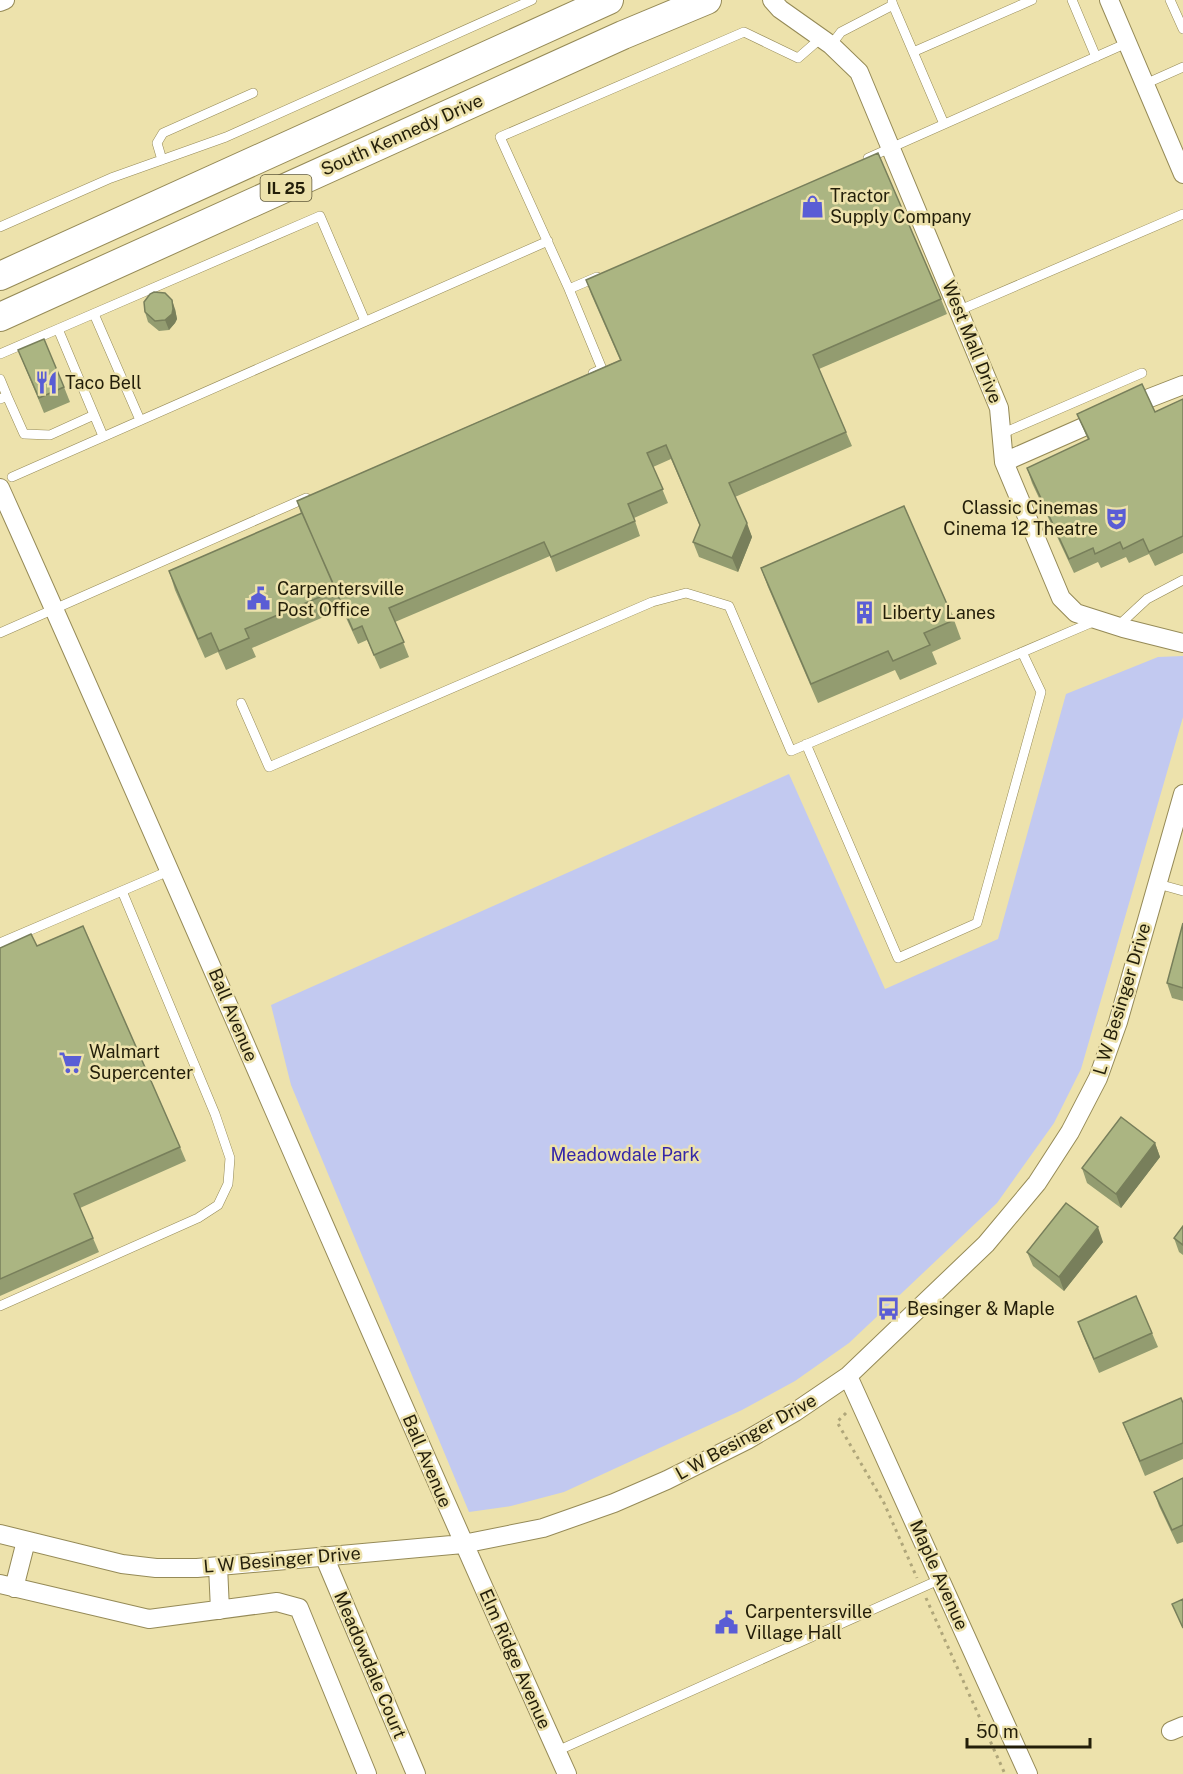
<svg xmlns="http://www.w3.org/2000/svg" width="1183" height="1774" font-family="'Public Sans',sans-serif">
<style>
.park{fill:#c2c9f0}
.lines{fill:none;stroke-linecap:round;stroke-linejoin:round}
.lane-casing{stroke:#958a57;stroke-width:10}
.street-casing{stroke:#958a57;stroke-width:20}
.primary-casing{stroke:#958a57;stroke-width:30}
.path{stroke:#afa67a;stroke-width:3;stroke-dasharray:3 4.5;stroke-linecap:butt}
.lane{stroke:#fff;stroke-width:9}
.street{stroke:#fff;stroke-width:18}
.primary{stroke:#fff;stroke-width:28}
.wall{fill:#939c70}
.shaded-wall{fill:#787f5b}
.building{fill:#abb582;stroke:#787f5b;stroke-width:1.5}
.labels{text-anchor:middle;stroke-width:5;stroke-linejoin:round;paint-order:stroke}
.shield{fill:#ede2ac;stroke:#60593a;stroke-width:1.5}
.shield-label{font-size:16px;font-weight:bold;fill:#231e09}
.street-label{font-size:18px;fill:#231e09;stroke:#ede2ac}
.poi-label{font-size:18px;fill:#231e09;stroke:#ede2ac;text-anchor:start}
.park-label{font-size:18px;fill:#3527a9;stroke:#ede2ac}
</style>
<rect width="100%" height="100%" fill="#ede2ac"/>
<!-- park -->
<path class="park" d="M1183,656V717L1081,1069L1054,1123L997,1203L849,1343L795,1381L742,1410L564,1492L511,1506L469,1512L291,1085L271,1005L789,774L885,989L998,939L1066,694L1158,657Z"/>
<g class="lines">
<defs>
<path id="lane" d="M1072,0L1096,57
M1170,0L1183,29
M893,5L944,124
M831,45L841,32L893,5L892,2
M913,52L1032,0
M1145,84L1183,67
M868,158L1127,43
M162,160L157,143L163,133L253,93
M0,227L111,178L226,137L532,0
M569,289L597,277
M960,310L1183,214
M94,314L140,420
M58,329L320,216L365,321
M0,354L58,329L103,436
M593,373L602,369L569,289L500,137L744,32L798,58L821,38
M0,379L7,396
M0,399L7,396L24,434L50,435L94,415
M1001,434L1142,373
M12,477L548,241
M1118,626L1147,599L1183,580
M0,633L306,498
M241,703L269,767L652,602L686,593L729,606L791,751L1095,621
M806,744L898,958L977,923L1041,692L1022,652
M1158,884L1183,891
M0,943L171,870
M0,1306L198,1218L218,1205L228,1184L230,1158L215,1114L122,891
M557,1751L941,1579"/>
<path id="street" d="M772,0L780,9L831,45L859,72L999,408L1004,462L1061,598L1076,613L1123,628L1183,643
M1109,0L1183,174
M0,2L5,0
M1004,462L1147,399L1183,385
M0,488C192,915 374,1347 567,1774
M848,1376L1028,1774
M0,1534L122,1564L156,1568H197L463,1544L543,1528L614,1503L667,1480L747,1440L795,1412L848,1376L986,1244L1037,1183L1070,1132L1098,1078L1118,1022L1183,794
M324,1556L416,1774
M218,1566L220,1610
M0,1584L149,1619L277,1602L299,1608L367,1774
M14,1588L26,1541
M1171,1731L1183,1726"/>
<path id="primary" d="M0,276L609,0
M0,317L623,35L707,0"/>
</defs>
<!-- lane casing -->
<use href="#lane" class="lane-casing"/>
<!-- street casing -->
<use href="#street" class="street-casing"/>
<!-- primary casing -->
<use href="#primary" class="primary-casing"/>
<!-- path -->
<path class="path" d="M846,1413L837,1422L884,1503L917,1578
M926,1598L1005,1774"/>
<!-- lane -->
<use href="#lane" class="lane"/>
<!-- street -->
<use href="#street" class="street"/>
<!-- primary -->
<use href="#primary" class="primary"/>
</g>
<!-- wall -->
<path class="wall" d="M586,280L941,299L947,314L819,369L852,446L735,497L752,537L738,572L699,557L693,542L700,526L671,459L653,467L668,503L634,518L640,536L556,572L550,556L395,622L409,657L380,669L367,640L358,644L342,609L252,648L256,657L226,670L218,652L205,658L175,590L169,571L301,514L297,501L620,360L591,294Z
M175,309L177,319L175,323L169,330L159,331L148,322L145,312Z
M18,350L64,387L70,402L44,413Z
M1183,399V553L1155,566L1149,554L1129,563L1126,557L1101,568L1098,562L1074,573L1032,483L1027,468L1088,440L1077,414L1155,412Z
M761,568L954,620L961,639L932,652L937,664L900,680L895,670L818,703L768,587Z
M1183,923V1001L1172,998L1167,983Z
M37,946L180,1147L186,1161L80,1208L99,1252L0,1296V948Z
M1155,1143L1160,1157L1121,1208L1087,1183L1082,1168Z
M1183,1226V1255L1179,1252L1174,1238Z
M1103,1242L1064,1291L1033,1266L1027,1252Z
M1078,1322L1152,1333L1158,1347L1099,1373L1083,1336Z
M1183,1403V1459L1145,1476L1123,1423Z
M1183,1478V1542L1177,1544L1159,1506L1154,1492Z"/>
<!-- shaded-wall -->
<path class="shaded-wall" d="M172,300L175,309L177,319L175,323L169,330L165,320Z
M747,523L752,537L738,572L732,558Z
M1155,1143L1160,1157L1121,1208L1116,1194Z
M1098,1227L1103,1242L1064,1291L1059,1277Z"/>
<!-- building -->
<path class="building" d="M878,153L941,299L813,355L846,432L729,483L747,523L732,558L693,542L700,525L666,445L647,453L663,489L628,504L635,521L551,557L544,542L389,608L404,642L374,655L362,626L353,630L297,501L621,360L586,280Z
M154,292L165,293L172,300L173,309L172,314L165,320L155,321L145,312L144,302L150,294Z
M44,339L64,387L39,398L18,350Z
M1142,384L1155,412L1183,399V536L1149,552L1143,539L1123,549L1120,542L1095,554L1093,548L1069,559L1027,468L1089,439L1077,414Z
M904,506L954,620L924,633L930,645L893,661L888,651L811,684L761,568Z
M302,513L336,590L245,629L249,638L219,651L211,633L198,639L169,571Z
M1183,923V988L1167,983Z
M83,926L180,1147L74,1194L93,1238L0,1279V948L31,934L37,946Z
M1121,1117L1155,1143L1116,1194L1082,1168Z
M1066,1203L1098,1227L1059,1277L1027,1252Z
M1183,1226V1245L1174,1238Z
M1136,1296L1152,1333L1094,1359L1078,1322Z
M1181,1398L1183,1403V1443L1140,1461L1123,1423Z
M1183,1478V1525L1172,1530L1154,1492Z
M1183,1599V1628L1172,1604Z"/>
<!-- icons -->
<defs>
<symbol id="shop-bare" viewBox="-9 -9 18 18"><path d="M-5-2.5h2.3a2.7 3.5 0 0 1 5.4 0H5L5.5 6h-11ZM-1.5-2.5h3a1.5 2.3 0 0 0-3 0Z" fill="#5a5dd5" stroke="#ede2ac" stroke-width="2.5" paint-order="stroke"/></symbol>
<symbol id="restaurant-bare" viewBox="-9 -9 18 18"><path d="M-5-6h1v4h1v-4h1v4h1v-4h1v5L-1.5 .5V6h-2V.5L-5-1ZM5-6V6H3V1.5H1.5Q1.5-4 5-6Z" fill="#5a5dd5" stroke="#ede2ac" stroke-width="2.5" paint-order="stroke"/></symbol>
<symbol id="theatre-bare" viewBox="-9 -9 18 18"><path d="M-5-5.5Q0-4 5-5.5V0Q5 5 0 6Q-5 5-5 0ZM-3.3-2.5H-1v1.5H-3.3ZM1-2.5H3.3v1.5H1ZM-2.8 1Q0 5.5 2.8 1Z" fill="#5a5dd5" stroke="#ede2ac" stroke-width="2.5" paint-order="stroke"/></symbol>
<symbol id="civic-bare" viewBox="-9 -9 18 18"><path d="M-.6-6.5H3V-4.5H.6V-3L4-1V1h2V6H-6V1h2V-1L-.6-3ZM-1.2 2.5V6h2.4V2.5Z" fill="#5a5dd5" stroke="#ede2ac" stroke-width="2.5" paint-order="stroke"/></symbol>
<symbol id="building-bare" viewBox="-9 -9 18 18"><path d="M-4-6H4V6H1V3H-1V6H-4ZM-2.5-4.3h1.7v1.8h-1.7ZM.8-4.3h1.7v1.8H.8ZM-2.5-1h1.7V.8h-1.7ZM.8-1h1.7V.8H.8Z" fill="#5a5dd5" stroke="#ede2ac" stroke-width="2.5" paint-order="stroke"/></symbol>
<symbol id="supermarket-bare" viewBox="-9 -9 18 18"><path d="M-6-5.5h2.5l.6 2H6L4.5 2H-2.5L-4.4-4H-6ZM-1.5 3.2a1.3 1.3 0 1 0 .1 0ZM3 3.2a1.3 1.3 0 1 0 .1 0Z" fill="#5a5dd5" stroke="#ede2ac" stroke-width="2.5" paint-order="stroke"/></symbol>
<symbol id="bus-bare" viewBox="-9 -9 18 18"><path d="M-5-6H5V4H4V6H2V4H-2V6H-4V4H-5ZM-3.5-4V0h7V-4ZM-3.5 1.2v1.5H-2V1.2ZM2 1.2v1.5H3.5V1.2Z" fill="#5a5dd5" stroke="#ede2ac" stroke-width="2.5" paint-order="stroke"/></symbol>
</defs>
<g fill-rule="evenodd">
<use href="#shop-bare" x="796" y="190" width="33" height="33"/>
<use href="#restaurant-bare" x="30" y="366" width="33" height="33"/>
<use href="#theatre-bare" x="1100" y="502" width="33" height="33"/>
<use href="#civic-bare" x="242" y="582" width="33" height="33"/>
<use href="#building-bare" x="848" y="596" width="33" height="33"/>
<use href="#supermarket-bare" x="54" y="1046" width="33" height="33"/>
<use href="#bus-bare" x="872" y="1292" width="33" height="33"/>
<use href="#civic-bare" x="710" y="1606" width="33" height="33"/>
</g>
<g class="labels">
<!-- shield labels -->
<rect class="shield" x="260.5" y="175" width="51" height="26" rx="4.5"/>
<g class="shield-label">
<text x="286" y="194">IL 25</text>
</g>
<!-- street labels -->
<g class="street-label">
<text transform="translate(402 135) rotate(-24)" y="6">South Kennedy Drive</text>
<text transform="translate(972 342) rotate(68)" y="6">West Mall Drive</text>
<text transform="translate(1122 999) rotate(-73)" y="6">L W Besinger Drive</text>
<text transform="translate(233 1015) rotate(67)" y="6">Ball Avenue</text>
<text transform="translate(746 1437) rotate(-29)" y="6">L W Besinger Drive</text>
<text transform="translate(427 1461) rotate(67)" y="6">Ball Avenue</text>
<text transform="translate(282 1560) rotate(-5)" y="6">L W Besinger Drive</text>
<text transform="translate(939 1575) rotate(66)" y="6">Maple Avenue</text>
<text transform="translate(515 1659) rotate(66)" y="6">Elm Ridge Avenue</text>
<text transform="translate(370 1665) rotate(67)" y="6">Meadowdale Court</text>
</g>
<!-- poi labels -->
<g class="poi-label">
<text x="830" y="202">Tractor<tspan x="830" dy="21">Supply Company</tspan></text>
<text x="65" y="389">Taco Bell</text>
<text x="1098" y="514" text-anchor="end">Classic Cinemas<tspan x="1098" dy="21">Cinema 12 Theatre</tspan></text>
<text x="277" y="595">Carpentersville<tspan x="277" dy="21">Post Office</tspan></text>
<text x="882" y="619">Liberty Lanes</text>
<text x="89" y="1058">Walmart<tspan x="89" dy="21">Supercenter</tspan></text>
<text x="907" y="1315">Besinger &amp; Maple</text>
<text x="745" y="1618">Carpentersville<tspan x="745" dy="21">Village Hall</tspan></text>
</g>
<!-- park labels -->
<g class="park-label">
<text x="625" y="1161">Meadowdale Park</text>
</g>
</g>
<!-- scale -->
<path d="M967 1738v9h123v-9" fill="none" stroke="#231e09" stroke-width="3"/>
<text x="976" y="1738" font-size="18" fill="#231e09" stroke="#ede2ac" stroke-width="4.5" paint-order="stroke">50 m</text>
</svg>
